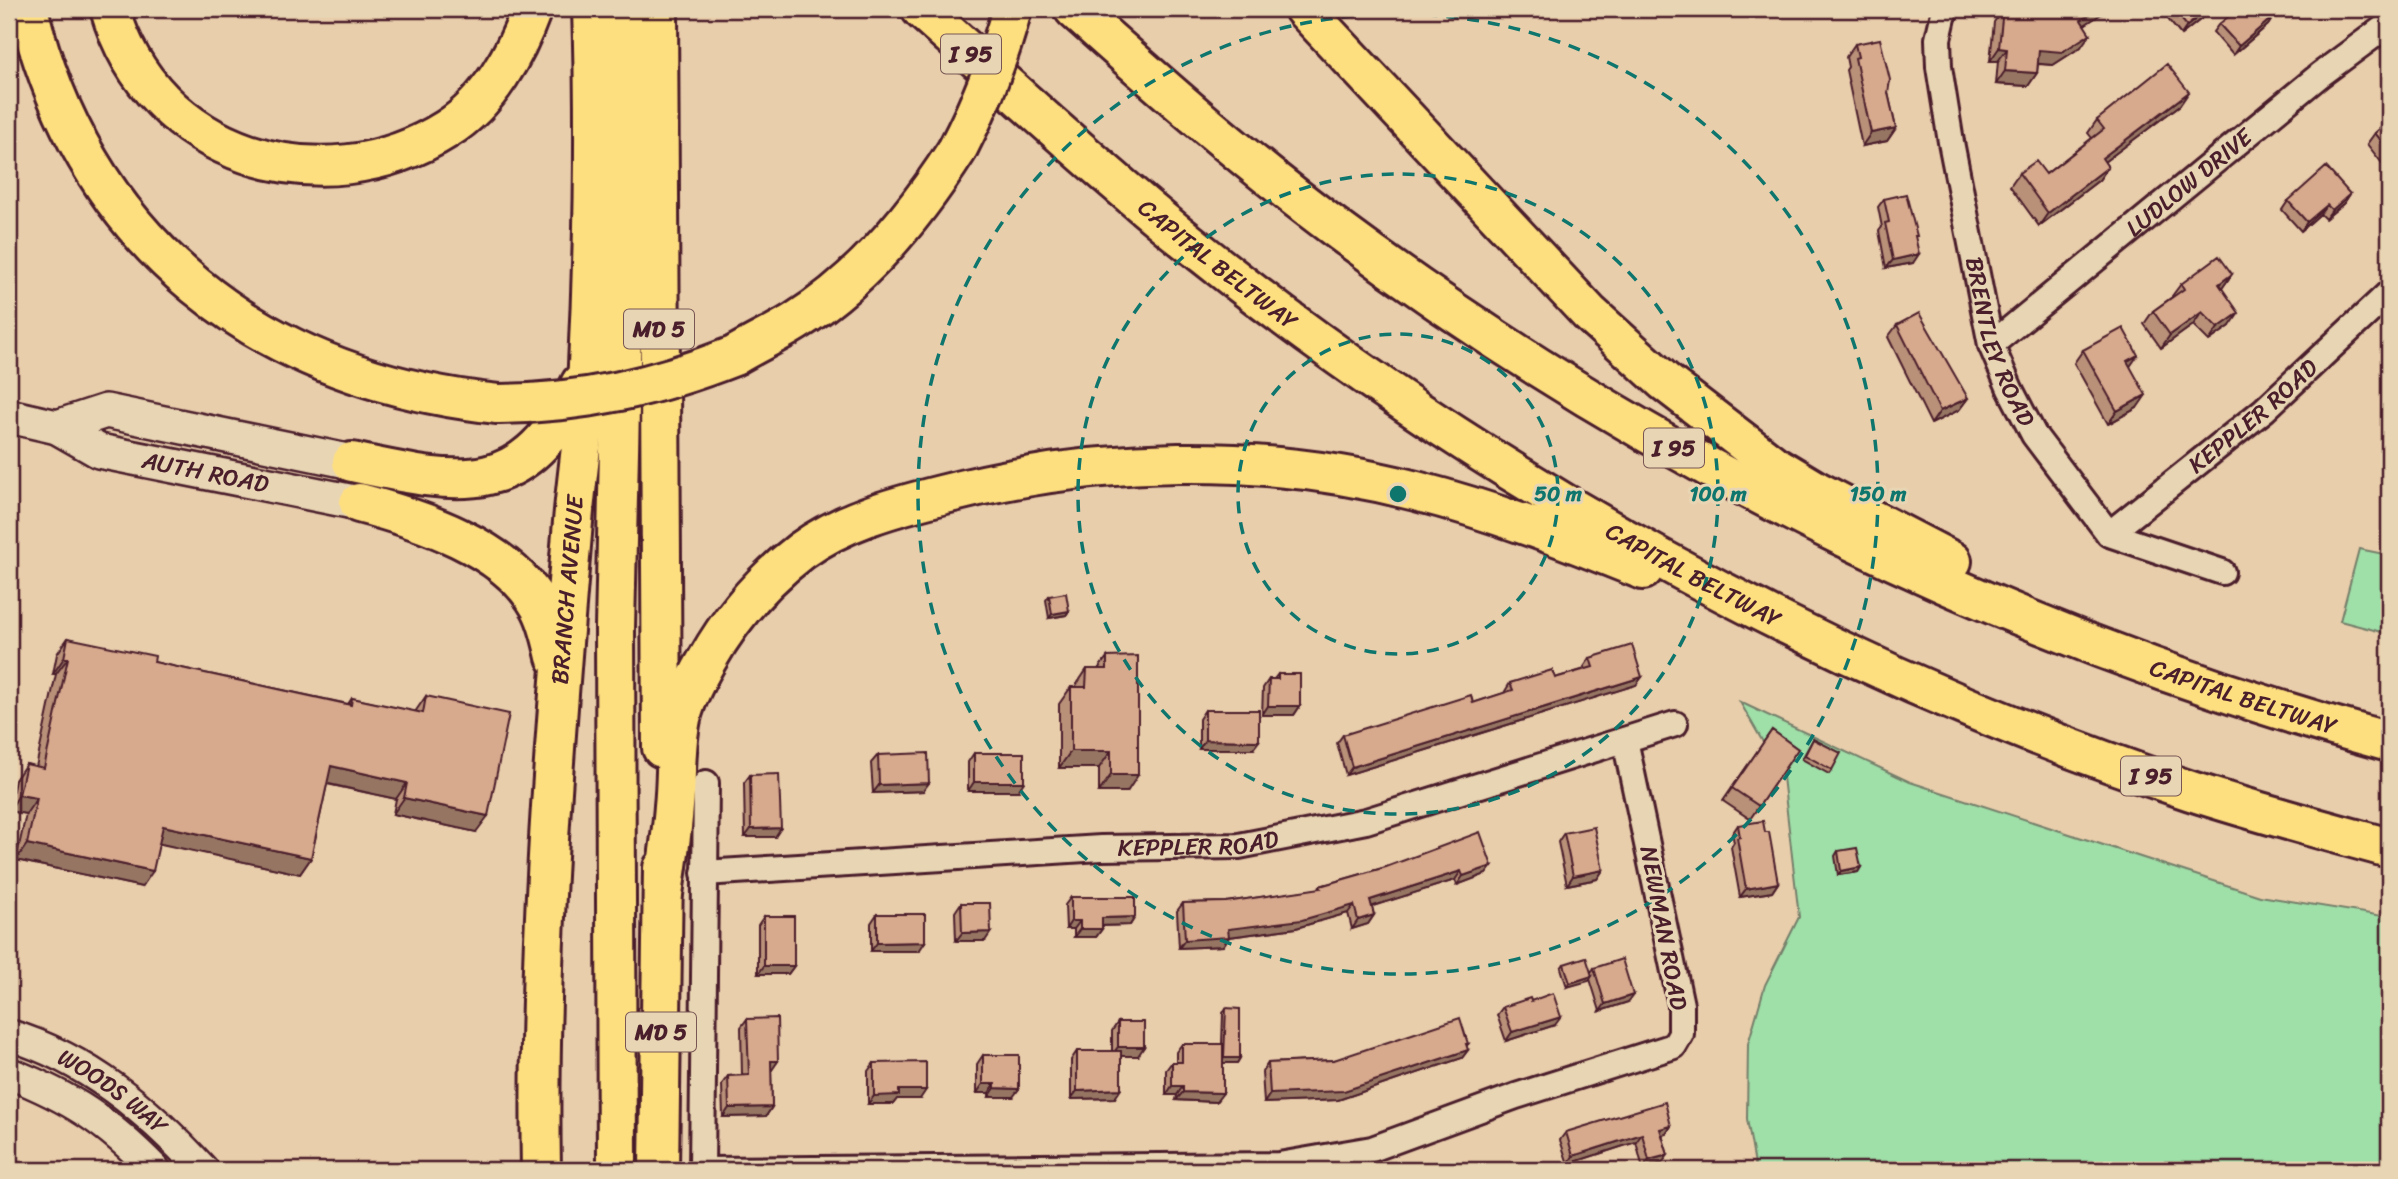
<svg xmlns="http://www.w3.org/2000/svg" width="2398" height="1179" font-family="Sriracha,sans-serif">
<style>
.green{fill:#9fdfa8;stroke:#747f6a;stroke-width:2}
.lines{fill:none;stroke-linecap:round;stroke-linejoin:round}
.minor-casing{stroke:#4a1f2b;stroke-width:30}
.tertiary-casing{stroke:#4a1f2b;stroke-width:35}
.secondary-casing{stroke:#4a1f2b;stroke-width:38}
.motorway-casing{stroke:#4a1f2b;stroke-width:44}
.minor{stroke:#e8d5b3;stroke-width:24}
.tertiary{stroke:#e8d5b3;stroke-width:30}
.secondary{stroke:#e8d5b3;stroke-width:33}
.motorway{stroke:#fedf80;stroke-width:38}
.motorway-bridge-casing{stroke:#4a1f2b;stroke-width:44;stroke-linecap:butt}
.motorway-bridge{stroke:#fedf80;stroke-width:38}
.wall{fill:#b99179;stroke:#4a1f2b;stroke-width:2}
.shaded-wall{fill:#967663;stroke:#4a1f2b;stroke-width:2}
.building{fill:#d7a98d;stroke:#4a1f2b;stroke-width:2}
.ring{fill:none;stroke:#0f766e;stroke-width:3.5;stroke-dasharray:12 9}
.labels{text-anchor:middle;stroke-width:6;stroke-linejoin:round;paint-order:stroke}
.shield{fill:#e8d5b3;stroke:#795654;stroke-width:2}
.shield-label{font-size:23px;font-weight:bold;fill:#4a1f2b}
.street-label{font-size:24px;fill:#4a1f2b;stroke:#e8d5b3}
.centre{fill:#0f766e;stroke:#e8d5b3;stroke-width:3.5}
.ring-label{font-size:21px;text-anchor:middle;font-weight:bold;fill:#0f766e;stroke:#e8d5b3;stroke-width:6;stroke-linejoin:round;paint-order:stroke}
</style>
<rect width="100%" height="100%" fill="#e9ceac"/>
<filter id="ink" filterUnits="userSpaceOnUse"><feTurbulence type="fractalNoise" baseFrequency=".0143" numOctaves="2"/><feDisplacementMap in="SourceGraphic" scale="14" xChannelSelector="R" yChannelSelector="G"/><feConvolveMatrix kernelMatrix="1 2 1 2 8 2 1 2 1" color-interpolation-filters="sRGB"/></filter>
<g filter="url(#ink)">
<!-- green -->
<path class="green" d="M2359,549L2389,555V634L2340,621Z
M1740,702L1910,782L2260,896L2389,917V1170H1756L1747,1119L1748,1044L1765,985L1799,917L1783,777Z"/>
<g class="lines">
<defs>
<g id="minor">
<path id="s1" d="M1945,9L1938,39L1939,67L1951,142L1991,345L2010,389L2034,435L2109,534L2222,572"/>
<path id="s2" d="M1991,345L2320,75L2389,24"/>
<path id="s3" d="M2109,534L2264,410L2389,293"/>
<path id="s4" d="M704,873L1101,848L1239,846L1366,821L1675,724"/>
<path d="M702,1170L1279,1165L1372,1149L1516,1096L1674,1046L1681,1034V1005L1625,740"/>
<path d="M702,1170L706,783"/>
</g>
<g id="tertiary">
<path id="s5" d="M9,1035C88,1059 148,1110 203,1170"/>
<path d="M9,1073C72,1098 107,1121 155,1170"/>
</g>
<g id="secondary">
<path id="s6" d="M9,416L57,427L99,451L359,503"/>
<path d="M57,427L106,411L352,462"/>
</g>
<g id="motorway">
<path d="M28,9C86,245 260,379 498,404"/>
<path d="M110,9C152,156 322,208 447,129C489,103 516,53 532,9"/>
<path d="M658,9L662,748"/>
<path id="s7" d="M921,9C1004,83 1086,159 1173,230C1473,474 1823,669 2191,791C2256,812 2323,830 2389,848"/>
<path id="s8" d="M1074,9C1159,85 1245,161 1337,229C1653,464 2010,638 2389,742"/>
<path d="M1304,9L1589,313L1664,381L1772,464L1817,491L1952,561"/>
<path d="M734,356C754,344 776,334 795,322C863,280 915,216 957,150"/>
<path d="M352,462C464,486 523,500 581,383"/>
<path d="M359,503C420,519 506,547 539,605C548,620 552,640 556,657"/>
<path d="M663,894C667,865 672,835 674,806C677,779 675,751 680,724C683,703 696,679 707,660C730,619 763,580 801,551C842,521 893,507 941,495C1095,455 1261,451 1416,491C1494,511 1569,540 1643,570"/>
<path id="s9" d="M541,1170C537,959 554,745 572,534C576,478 586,422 588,365C594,246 596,128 592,9"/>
<path d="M617,1170L615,628L629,9"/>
<path d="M659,1170L663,868"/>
</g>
</defs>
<!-- minor casing -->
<use href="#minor" class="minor-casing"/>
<!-- tertiary casing -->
<use href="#tertiary" class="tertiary-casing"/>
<!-- secondary casing -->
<use href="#secondary" class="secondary-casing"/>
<!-- motorway casing -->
<use href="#motorway" class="motorway-casing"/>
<!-- minor -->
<use href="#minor" class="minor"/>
<!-- tertiary -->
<use href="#tertiary" class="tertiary"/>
<!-- secondary -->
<use href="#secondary" class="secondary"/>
<!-- motorway -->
<use href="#motorway" class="motorway"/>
<defs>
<path id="motorway-bridge" d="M957,150C981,104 999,59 1012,9
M498,404C584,403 655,387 734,356"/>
</defs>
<!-- motorway-bridge casing -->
<use href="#motorway-bridge" class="motorway-bridge-casing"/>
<!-- motorway-bridge -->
<use href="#motorway-bridge" class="motorway-bridge"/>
</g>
<!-- wall -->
<path class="wall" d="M1999,9H2109L2084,25L2081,47L2053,65L2038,64L2037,73L2028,86L1996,84L1998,61H1990L1994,22L1999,15Z
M2165,9H2206L2201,19L2181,35L2162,12Z
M2270,11L2274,16L2268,25L2233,55L2213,32L2219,24Z
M1855,44L1888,93L1896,128L1887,141L1862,146L1846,70L1848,67L1846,57Z
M2180,105L2104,162L2108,167L2099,180L2039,226L2010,186L2019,173L2046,174L2092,138L2088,133L2097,120Z
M2389,121V172L2367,144L2375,133Z
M2389,184V198L2384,191Z
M2350,194L2344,203L2325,219L2320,214L2301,231L2282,210L2288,201Z
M1884,199L1915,239L1913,263L1886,268L1879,231L1882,227L1878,207Z
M2232,274L2222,288L2230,326L2209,341L2193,325L2161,348L2144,324L2153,311L2172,297V296L2181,284Z
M1897,325L1968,398L1959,410L1931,424L1888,337Z
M2083,350L2130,367L2137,408L2108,424L2074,363Z
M1049,596L1069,611L1066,615L1049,618L1046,600Z
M68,638L154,662L348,704L352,698L415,712L426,696L476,832L393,814L396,799L327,784L311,858L300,874L159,843L142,887L16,860L26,814L9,811L15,780L26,764L36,767L56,674H53L57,654Z
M1107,657L1127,792H1099V768H1059V704L1071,687H1075L1087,669H1098Z
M1590,658L1642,677L1636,685L1346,775L1337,743L1343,735L1473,703L1504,693L1510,683L1555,678L1585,669L1584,667Z
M1278,674L1300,706L1294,715H1262L1263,688L1269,679H1274Z
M1205,710L1253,749H1199V719Z
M1772,730L1798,749L1750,819L1723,801Z
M1813,739L1832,770L1829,774L1802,759Z
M974,753L1018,791H968V762Z
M878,755L923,791L873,793L871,763Z
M750,775L775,837H745L744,783Z
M1738,825L1765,832L1778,883L1772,892L1740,897L1731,847L1734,842L1732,834Z
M1564,833L1603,870L1597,879L1567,885L1558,842Z
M1838,851L1861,867L1858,872L1838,875L1835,856Z
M1492,866L1486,874L1457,885L1455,880L1372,906L1374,915L1368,924L1352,929L1348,913L1296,928L1229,937L1223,946L1179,948L1177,911L1183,903L1226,902L1318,889L1320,886L1386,867Z
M1071,897L1135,917L1130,925L1102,926V929L1096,937H1074V929H1066L1065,905Z
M961,903L985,941H956L955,912Z
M877,914L919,951H871V923Z
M764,916L794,966L788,974H758V925Z
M1564,964L1591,972L1594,968L1628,1002L1600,1011L1590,979L1567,987L1561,968Z
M1531,1001L1555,1025L1506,1041L1497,1015L1503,1007Z
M1226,1008L1240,1058L1237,1063H1223L1216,1102L1176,1100L1177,1095H1166V1070L1172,1062H1176V1052L1182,1044H1222L1223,1013Z
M747,1019L778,1061L771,1070L772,1107L766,1116L723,1117L722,1084L728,1076L742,1075L741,1027Z
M1118,1022L1138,1056H1121L1115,1098L1071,1099V1060L1077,1051H1112V1031Z
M1468,1044L1466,1046L1468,1050L1462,1058L1338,1100L1264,1103L1262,1072L1268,1063L1334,1060Z
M983,1055L1013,1097H989V1093H977V1064Z
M874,1063L920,1099H897L893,1104H868V1071Z
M1671,1126L1666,1134L1662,1135L1668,1155L1662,1163L1643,1169L1636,1142L1568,1164L1560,1140L1566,1132Z"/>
<!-- shaded-wall -->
<path class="shaded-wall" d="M2099,9H2109L2072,33L2081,20Z
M2207,10L2201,19L2181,35L2187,26Z
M2274,16L2268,25L2233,55L2239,46Z
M2090,34L2081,47L2053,65L2030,63L2039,50Z
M1999,48L2007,49L1998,61H1990Z
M2005,71L2037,73L2028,86L1996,84Z
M2189,92L2180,105L2092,171L2102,158Z
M1896,128L1887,141L1862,146L1871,133Z
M2108,167L2099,180L2039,226L2048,213Z
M2350,194L2344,203L2325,219L2332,210Z
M2327,205L2320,214L2301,231L2307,222Z
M1919,254L1913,263L1886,268L1893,260Z
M2232,274L2223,287L2210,297L2219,284Z
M2202,312L2193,325L2161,348L2170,335Z
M2239,313L2230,326L2209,341L2218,328Z
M2138,355L2129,368L2127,361Z
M2146,395L2137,408L2108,424L2117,411Z
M1968,398L1959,410L1931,424L1940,411Z
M1069,611L1066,615L1049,618L1052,614Z
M64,658H68L56,674H53Z
M1642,677L1636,685L1346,775L1352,767Z
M1268,706H1300L1294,715H1262Z
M1205,740L1259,741L1253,749H1199Z
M1071,751H1111L1099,768H1059Z
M331,766L407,783L396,799L320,782Z
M1111,775H1138L1127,792H1099Z
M974,782H1024L1018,791H968Z
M929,783L923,791L873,793L879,785Z
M19,795L37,798L26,814L9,811Z
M404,798L488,816L476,832L393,814Z
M163,826L311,858L300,874L152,842Z
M781,828L775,837H745L751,829Z
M27,844L153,871L142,887L16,860Z
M1492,866L1486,874L1457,885L1463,876Z
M1861,867L1858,872L1838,875L1841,871Z
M1603,870L1597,879L1567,885L1573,876Z
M1461,871L1455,880L1364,909L1370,900Z
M1778,883L1772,892L1740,897L1746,889Z
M1354,905L1348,913L1296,928L1229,937L1223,946L1179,948L1185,940L1228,929Z
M1374,915L1368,924L1352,929L1358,920Z
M1135,917L1130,925L1096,926L1102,918Z
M1071,921H1080L1074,929H1066Z
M1080,929H1102L1096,937H1074Z
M991,932L985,941H956L962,933Z
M925,942L919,951H871L877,943Z
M764,966H794L788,974H758Z
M1592,976L1589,981L1567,987L1570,983Z
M1633,995L1628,1002L1600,1011L1605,1004Z
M1561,1017L1555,1025L1506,1041L1512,1032Z
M1468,1044L1463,1051L1468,1050L1462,1058L1338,1100L1264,1103L1270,1094Z
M1118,1047H1144L1138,1056H1111Z
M1224,1058H1240L1237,1063H1221Z
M771,1061H778L772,1070H765Z
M983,1084H995L989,1093H977Z
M1172,1086H1183L1177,1095H1166Z
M995,1088L1019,1089L1013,1097H989Z
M1121,1089L1115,1098L1071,1099L1077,1091Z
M899,1090H926L920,1099H897L893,1104H868L874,1096Z
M1183,1092L1223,1093L1216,1102L1176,1100Z
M772,1107L766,1116L723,1117L729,1108Z
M1671,1126L1666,1134L1654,1137L1660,1129Z
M1642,1134L1636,1142L1568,1164L1573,1156Z
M1668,1155L1662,1163L1643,1169L1649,1160Z"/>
<!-- building -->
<path class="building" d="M2003,9L2007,10V9H2099L2081,20L2090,34L2062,52L2039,50L2037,73L2005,71L2007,49L1999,48Z
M2173,9H2206L2207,10L2187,26Z
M2238,9H2268L2274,16L2239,46L2219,24Z
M1880,39L1890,80L1888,93L1896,128L1871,133L1855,58L1858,57L1855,44Z
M2167,64L2189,92L2102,158L2108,167L2048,213L2019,173L2036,161L2046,174L2104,129L2097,120Z
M2389,121V150L2375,133Z
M2326,167L2350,194L2332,210L2327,205L2307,222L2288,201Z
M1906,194L1917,236H1915L1919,254L1893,260L1885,223L1889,222L1884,199Z
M2219,256L2232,274L2219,284L2239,313L2218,328L2202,312L2170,335L2153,311L2184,289L2181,284Z
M1919,313L1968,398L1940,411L1897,325Z
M2123,328L2138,355L2127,361L2146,395L2117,411L2083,350Z
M1066,593L1069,611L1052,614L1049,596Z
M68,638L155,656L154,662L351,705L352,698L423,713L426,696L509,714L488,816L404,798L407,783L331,766L311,858L163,826L153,871L27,844L37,798L19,795L26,764L44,768L68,658H64Z
M1632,645L1642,677L1352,767L1343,735L1471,695L1473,703L1513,690L1510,683L1552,670L1555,678L1593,667L1590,658Z
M1138,656V775H1111V751H1071V687H1086L1087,669H1107V657Z
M1278,674H1300V706H1268L1269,679H1278Z
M1205,710H1259V741L1205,740Z
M1772,730L1798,749L1759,806L1732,788Z
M1813,739L1841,753L1832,770L1805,755Z
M928,753L929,783L879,785L878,755Z
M974,753H1024V782H974Z
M779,774L781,828L751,829L750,775Z
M1763,821L1765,832H1769L1778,883L1746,889L1737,838L1740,837L1738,825Z
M1594,827L1603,870L1573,876L1564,833Z
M1480,832L1492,866L1463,876L1461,871L1370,900L1374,915L1358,920L1354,905L1302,920L1228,929L1229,937L1185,940L1183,903L1226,902L1321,888L1320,886L1386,867Z
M1857,848L1861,867L1841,871L1838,851Z
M1071,897H1135V917L1102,918V929H1080V921H1071Z
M961,903H990L991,932L962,933Z
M877,914H925V942L877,943Z
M764,916H794V966H764Z
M1586,957L1592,976L1570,983L1564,964Z
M1622,959L1633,995L1605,1004L1594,968Z
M1553,993L1561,1017L1512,1032L1503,1007L1530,998L1531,1001Z
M1226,1008L1240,1009V1058H1224Z
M777,1018L778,1061H771L772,1107L729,1108L728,1076L749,1075L747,1019Z
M1460,1018L1468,1044H1466L1468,1050L1344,1091L1270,1094L1268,1063L1334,1060Z
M1118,1022H1144V1047H1118Z
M1182,1044H1223V1093L1183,1092V1086H1172V1062H1182Z
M1077,1051H1121V1089L1077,1091Z
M983,1055H1019V1089L995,1088V1084H983Z
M926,1062V1090H899V1095L874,1096V1063Z
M1665,1102L1671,1126L1660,1129L1668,1155L1649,1160L1642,1134L1573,1156L1566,1132Z"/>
</g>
<!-- distance rings -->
<g class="ring">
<circle cx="1398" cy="494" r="160"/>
<circle cx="1398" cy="494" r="320"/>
<circle cx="1398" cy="494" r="480"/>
</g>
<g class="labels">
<!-- shield labels -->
<g class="shield">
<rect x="941" y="34.5" width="60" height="39" rx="5"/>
<rect x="624" y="309.5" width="70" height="39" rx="5"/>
<rect x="1644" y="428.5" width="60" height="39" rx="5"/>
<rect x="2121" y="756.5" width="60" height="39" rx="5"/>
<rect x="626" y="1012.5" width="70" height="39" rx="5"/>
</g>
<g class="shield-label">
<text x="971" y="62">I 95</text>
<text x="659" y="337">MD 5</text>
<text x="1674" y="456">I 95</text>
<text x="2151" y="784">I 95</text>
<text x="661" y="1040">MD 5</text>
</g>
<!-- street labels -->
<g class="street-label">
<text dy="8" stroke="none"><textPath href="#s2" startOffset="256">LUDLOW DRIVE</textPath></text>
<text dy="8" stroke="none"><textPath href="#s7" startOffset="392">CAPITAL BELTWAY</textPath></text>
<text dy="8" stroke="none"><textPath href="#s1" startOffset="341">BRENTLEY ROAD</textPath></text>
<text dy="8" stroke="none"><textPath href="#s3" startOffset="186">KEPPLER ROAD</textPath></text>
<text dy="8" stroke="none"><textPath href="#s6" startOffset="206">AUTH ROAD</textPath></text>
<text dy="8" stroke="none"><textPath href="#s7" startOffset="961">CAPITAL BELTWAY</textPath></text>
<text dy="8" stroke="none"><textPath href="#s9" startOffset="581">BRANCH AVENUE</textPath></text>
<text dy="8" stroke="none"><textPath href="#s8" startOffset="1368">CAPITAL BELTWAY</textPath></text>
<text dy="8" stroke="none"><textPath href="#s4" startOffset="495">KEPPLER ROAD</textPath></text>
<text transform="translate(1664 928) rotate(79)" y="8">NEWMAN ROAD</text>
<text dy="8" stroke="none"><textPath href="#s5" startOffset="119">WOODS WAY</textPath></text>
</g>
</g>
<circle cx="1398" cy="494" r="10" class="centre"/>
<g class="ring-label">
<text x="1558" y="501">50 m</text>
<text x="1718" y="501">100 m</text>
<text x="1878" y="501">150 m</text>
</g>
<!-- margin -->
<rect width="2398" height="1179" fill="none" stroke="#e8d5b3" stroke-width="35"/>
<rect x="18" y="18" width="2363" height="1144" fill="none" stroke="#4a1f2b" stroke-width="2.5" filter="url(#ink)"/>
</svg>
